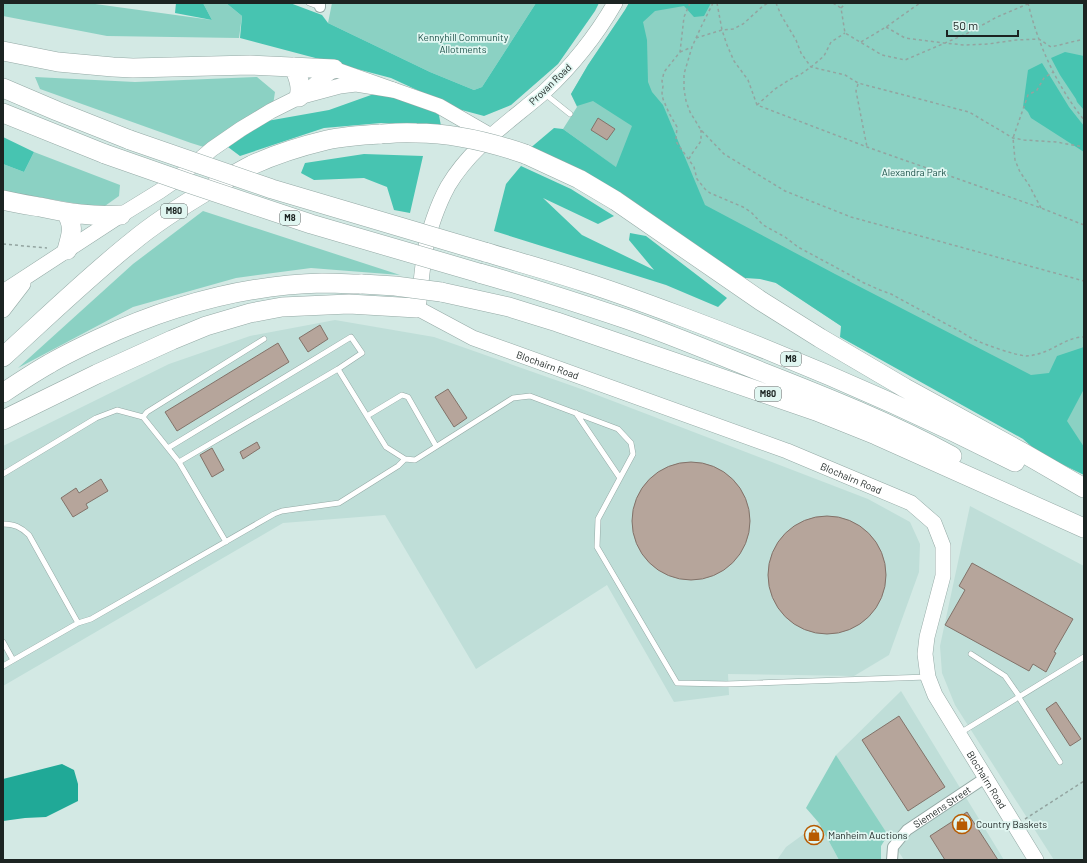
<svg xmlns="http://www.w3.org/2000/svg" width="1087" height="863" font-family="Barlow,sans-serif">
<style>
.built{fill:#bfded8}
.green{fill:#8bd1c3}
.forest{fill:#47c4b1}
.water{fill:#20a997}
.building{fill:#b6a59b;stroke:#827269}
.lines{fill:none;stroke-linecap:round;stroke-linejoin:round}
.lane-casing{stroke:#94a9a5;stroke-width:6}
.street-casing{stroke:#94a9a5;stroke-width:12}
.secondary-casing{stroke:#94a9a5;stroke-width:16}
.highway-casing{stroke:#94a9a5;stroke-width:20}
.path{stroke:#93a4a0;stroke-width:1.5;stroke-dasharray:3 3;stroke-linecap:butt}
.lane{stroke:#fff;stroke-width:5}
.street{stroke:#fff;stroke-width:10}
.secondary{stroke:#fff;stroke-width:15}
.highway{stroke:#fff;stroke-width:19}
.highway-bridge-casing{stroke:#94a9a5;stroke-width:20;stroke-linecap:butt}
.highway-bridge{stroke:#fff;stroke-width:19}
.labels{text-anchor:middle;stroke-width:3.5;stroke-linejoin:round;paint-order:stroke}
.shield{fill:#e0f6f1;stroke:#576360;stroke-width:1}
.shield-label{font-size:9px;font-weight:bold;fill:#1c2422}
.park-label{font-size:10px;fill:#1f534b;stroke:#e0f6f1}
.street-label{font-size:10px;fill:#1c2422;stroke:#e0f6f1}
.poi-label{font-size:10px;fill:#1c2422;stroke:#e0f6f1;text-anchor:start}
</style>
<rect width="100%" height="100%" fill="#d3e9e4"/>
<!-- built -->
<path class="built" d="M335,320L434,337L584,390L868,499L910,522L920,544L919,572L889,655L854,676L728,674L729,695L674,702L607,585L476,669L385,515L283,523L3,686V446L169,364L250,336Z
M970,506L1084,566V860H1054L955,705L942,673L940,646Z
M901,691L1004,860H904L836,755Z
M819,823L839,860H777L786,847Z"/>
<!-- green -->
<path class="green" d="M3,3H88L212,20L203,3H226L242,16L239,38L107,36L3,16Z
M332,3H536L482,87L474,90L430,72L328,23Z
M629,3H1084V464L841,326L776,283L563,129L577,107L571,94L588,65L625,10Z
M35,77L135,82L257,77L275,92L273,105L207,148L191,143L40,89Z
M34,152L120,185L119,196L102,208L3,191V164L24,172Z
M203,211L400,275L311,268L236,278L133,307L18,368L133,264Z
M836,755L888,835L881,846V860H839L819,823L806,808Z"/>
<!-- forest -->
<path class="forest" d="M176,3H203L212,20L175,13Z
M226,3H290L322,15L328,23L430,72L474,90L482,87L536,3H599L595,11L558,64L511,105L484,116L458,109L391,78L240,38L242,16Z
M629,3H711L704,16L694,17L684,6L655,11L643,22L647,40L648,82L652,92L663,105L705,205L835,274L1031,375L1049,373L1057,356L1084,347V389L1067,421L1084,447V475L1039,453L1023,439L840,337L841,326L776,283L760,279L745,278L528,150L554,128L563,129L616,167L632,126L593,101L577,106L571,94L588,65L625,10Z
M1065,52L1084,56V110L1077,102L1076,99L1060,75L1051,58Z
M1042,63L1069,107L1084,126V152L1031,118L1028,112L1023,107L1028,70Z
M385,90L438,110L441,126L381,123L324,128L240,156L228,147L267,121L329,110Z
M3,137L34,152L24,172L3,164Z
M364,154L423,156L410,213L394,210L387,187L364,178L314,180L301,173L305,163Z
M521,166L571,189L614,216L598,224L543,198L582,235L654,270L629,240L630,233L646,236L727,298L718,307L666,285L494,231L506,184Z"/>
<!-- water -->
<path class="water" d="M62,764L74,770L78,784V801L46,817L25,818L3,821V779Z"/>
<!-- building -->
<path class="building" d="M598,118L615,129L607,140L591,130Z
M320,325L328,339L308,352L299,338Z
M278,343L289,362L177,431L165,412Z
M448,389L467,418L454,427L435,397Z
M257,442L260,448L243,459L240,452Z
M212,448L224,470L212,477L200,455Z
M632 521a59 59 0 1 1 118 0a59 59 0 1 1-118 0Z
M101,479L108,491L86,504L88,508L73,517L61,498L76,488L79,493Z
M768 575a59 59 0 1 1 118 0a59 59 0 1 1-118 0Z
M972,563L1073,619L1054,652L1056,653L1046,672L1033,664L1029,671L945,625L965,590L959,586Z
M1056,702L1081,739L1070,746L1046,709Z
M899,716L945,787L908,811L862,740Z
M967,812L998,860H945L930,836Z"/>
<g class="lines">
<defs>
<path id="lane" d="M309,3L320,7
M545,94L570,114
M576,413L620,478
M367,416L402,395L408,397L436,446
M143,417L147,412L264,339
M168,448L351,337L362,353L338,369
M179,462L226,542
M3,474L96,418L117,410L143,417L179,462L338,369L386,447L405,459L415,460L513,398L530,396L618,429L631,443L633,454L598,519L597,547L677,683L726,684L927,677
M3,524C14,524 21,527 29,535L78,623
M3,642L13,660
M971,654L1005,676L1019,696
M3,666L78,623L91,619L274,514L282,511L339,503L398,466L405,459
M1018,696L1060,762
M960,733L1084,657"/>
<g id="street">
<path d="M320,7V3"/>
<path id="s1" d="M892,860L893,847L907,830L985,778"/>
</g>
<g id="secondary">
<path id="s2" d="M615,3C596,36 571,67 543,93C509,122 471,147 448,186C438,204 428,232 425,252C422,268 421,285 419,301L417,308L473,338L787,451L911,503L934,523L943,546V576L927,637L925,654L928,677L935,695L1036,860"/>
<path d="M303,94L334,69L439,106L491,136"/>
<path d="M3,292L121,215L160,191L173,182L212,149L241,129L271,111L299,97L340,86L356,84L393,90"/>
<path d="M3,310L23,284"/>
</g>
<path id="highway" d="M3,51L58,62L113,67L133,68L250,65L334,69
M294,67C298,77 302,86 299,97
M3,88L57,111L130,140
M3,113L105,154
M525,154L579,179L616,201L761,301L820,338L905,388L1020,451L1084,488
M3,200C15,203 28,205 40,207C68,213 93,217 121,215
M66,212C75,228 71,234 67,250
M485,252C518,262 551,271 584,282C616,292 648,304 680,316C795,359 906,407 1015,462
M479,273C529,287 578,303 626,319C672,335 717,354 762,372C826,397 891,423 952,456
M441,292L509,307L557,322L816,411L876,435L1084,528
M3,357C46,318 87,278 132,242C156,222 183,205 210,189C224,181 238,172 252,165C276,154 302,146 327,140C345,136 363,135 381,134
M3,393C18,383 33,373 49,364C64,355 81,347 98,339C167,307 245,285 322,283C335,283 348,284 362,284
M3,420L97,374L172,340L206,326L250,313L282,307L349,304L417,308"/>
</defs>
<!-- lane casing -->
<use href="#lane" class="lane-casing"/>
<!-- street casing -->
<use href="#street" class="street-casing"/>
<!-- secondary casing -->
<use href="#secondary" class="secondary-casing"/>
<!-- highway casing -->
<use href="#highway" class="highway-casing"/>
<!-- path -->
<path class="path" d="M690,3L684,17L680,52L664,72L662,81L663,86L662,93L663,99L669,113L677,127L676,139L677,143L694,167L697,179L705,189L710,193L743,207L751,212L763,225L785,237L798,247L850,275L862,282L880,290L891,294L948,325C957,329 964,334 973,339C983,344 1014,355 1026,356C1030,356 1034,355 1038,354C1054,350 1067,337 1084,337
M713,3L701,27L692,47L684,74V89L686,101L690,112L701,130L724,154L785,191L851,217L1084,281
M717,3L722,30L727,45L734,61L748,80L757,105L867,147L1041,208L1084,225
M776,3L781,15L796,40L801,53L811,67L845,75L858,83L969,112L1013,138L1024,140L1056,142L1084,147
M833,3L841,8L845,33L882,55L905,60L966,34L997,17L1030,3
M1028,3C1038,45 1057,86 1084,120
M841,8L846,3
M886,27L905,38L944,43L964,45L988,44L1016,40L1039,39L1051,47L1084,39
M696,38L722,30L733,29L743,24L763,6L768,3
M861,42L886,27L920,3
M680,52L692,47
M858,84L856,91L867,147
M757,105L775,89L789,80L801,74L811,67L824,56L831,42L845,33
M689,159L691,155L701,141V130
M1041,208L1029,185L1020,172L1015,160L1013,138L1028,95L1037,90L1044,78L1053,72
M3,244L47,248
M1025,819L1084,781"/>
<!-- lane -->
<use href="#lane" class="lane"/>
<!-- street -->
<use href="#street" class="street"/>
<!-- secondary -->
<use href="#secondary" class="secondary"/>
<!-- highway -->
<use href="#highway" class="highway"/>
<defs>
<path id="highway-bridge" d="M381,134C393,133 404,132 416,133C453,133 490,142 525,154
M130,140L272,189L485,252
M105,154L188,183L311,224L479,273
M362,284L395,286L441,292"/>
</defs>
<!-- highway-bridge casing -->
<use href="#highway-bridge" class="highway-bridge-casing"/>
<!-- highway-bridge -->
<use href="#highway-bridge" class="highway-bridge"/>
</g>
<!-- icons -->
<defs>
<symbol id="shop-ring" viewBox="-11 -11 22 22"><circle r="9.5" fill="#e0f6f1" stroke="#b75b01" stroke-width="1.5"/><path d="M-5-2.5h2.3a2.7 3.5 0 0 1 5.4 0H5L5.5 6h-11ZM-1.5-2.5h3a1.5 2.3 0 0 0-3 0Z" fill="#b75b01"/></symbol>
</defs>
<g fill-rule="evenodd">
<use href="#shop-ring" x="951" y="813" width="22" height="22"/>
<use href="#shop-ring" x="803" y="824" width="22" height="22"/>
</g>
<g class="labels">
<!-- shield labels -->
<g class="shield">
<rect x="161" y="204" width="26" height="14" rx="3"/>
<rect x="280" y="211" width="20" height="14" rx="3"/>
<rect x="781" y="352" width="20" height="14" rx="3"/>
<rect x="755" y="387" width="26" height="14" rx="3"/>
</g>
<g class="shield-label">
<text x="174" y="214">M80</text>
<text x="290" y="221">M8</text>
<text x="791" y="362">M8</text>
<text x="768" y="397">M80</text>
</g>
<!-- park labels -->
<g class="park-label">
<text x="463" y="41">Kennyhill Community<tspan x="463" dy="12">Allotments</tspan></text>
<text x="914" y="176">Alexandra Park</text>
</g>
<!-- street labels -->
<g class="street-label">
<text transform="translate(550 84) rotate(-44)" y="4">Provan Road</text>
<text dy="4" stroke="none"><textPath href="#s2" startOffset="519">Blochairn Road</textPath></text>
<text dy="4" stroke="none"><textPath href="#s2" startOffset="843">Blochairn Road</textPath></text>
<text dy="4" stroke="none"><textPath href="#s2" startOffset="1215">Blochairn Road</textPath></text>
<text dy="4" stroke="none"><textPath href="#s1" startOffset="77">Siemens Street</textPath></text>
</g>
<!-- poi labels -->
<g class="poi-label">
<text x="976" y="828">Country Baskets</text>
<text x="828" y="839">Manheim Auctions</text>
</g>
</g>
<!-- border -->
<rect width="1087" height="863" fill="none" stroke="#1c2422" stroke-width="8"/>
<!-- scale -->
<path d="M947 30v6h71v-6" fill="none" stroke="#1c2422" stroke-width="2"/>
<text x="953" y="30" font-size="12" fill="#1c2422" stroke="#e0f6f1" stroke-width="3" paint-order="stroke">50 m</text>
</svg>
